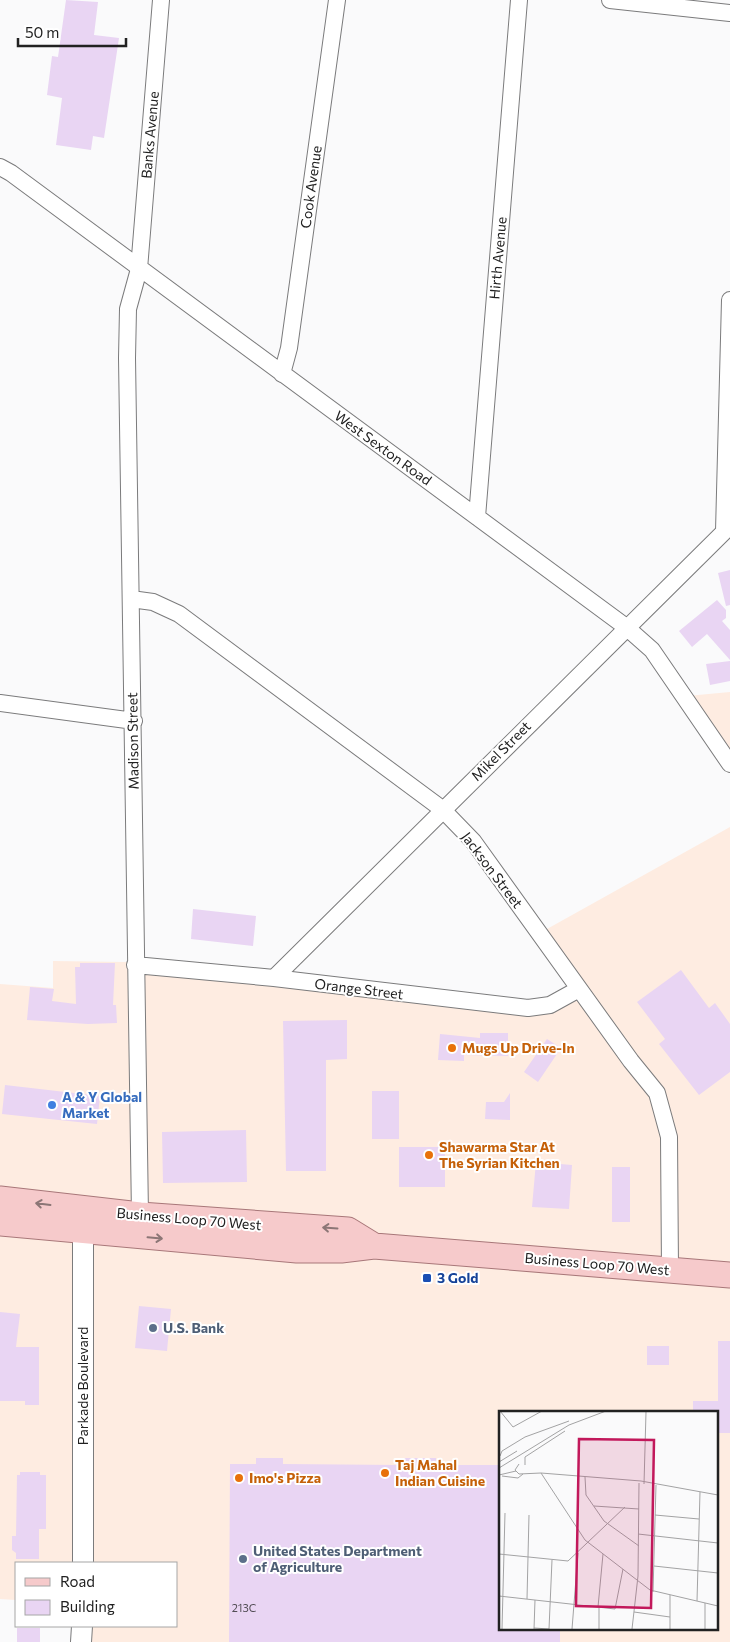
<svg xmlns="http://www.w3.org/2000/svg" width="730" height="1642" font-family="Commissioner,sans-serif">
<style>
.commercial{fill:#feece1;fill-rule:evenodd}
.building{fill:#e9d5f3}
.lines{fill:none;stroke-linecap:round;stroke-linejoin:round}
.minor-casing{stroke:#7b7b7c;stroke-width:18}
.tertiary-casing{stroke:#7b7b7c;stroke-width:22}
.primary-casing{stroke:#a87779;stroke-width:27}
.minor{stroke:#fff;stroke-width:16}
.tertiary{stroke:#fff;stroke-width:20}
.primary{stroke:#f6cacb;stroke-width:25}
.oneway{stroke:#8c7676}
.food-dot{fill:#e8710a;stroke:#fff;stroke-width:2}
.shop-dot{fill:#3f7fe0;stroke:#fff;stroke-width:2}
.transit-dot{fill:#1a4fb4;stroke:#fff;stroke-width:2}
.service-dot{fill:#5c6f8a;stroke:#fff;stroke-width:2}
.labels{text-anchor:middle;stroke-width:4;stroke-linejoin:round;paint-order:stroke}
.number-label{font-size:11px;fill:#534e56}
.street-label{font-size:14px;fill:#212121;stroke:#fff}
.food-label{font-size:14px;font-weight:bold;fill:#c56008;stroke:#fff;text-anchor:start}
.shop-label{font-size:14px;font-weight:bold;fill:#366cbe;stroke:#fff;text-anchor:start}
.transit-label{font-size:14px;font-weight:bold;fill:#164399;stroke:#fff;text-anchor:start}
.service-label{font-size:14px;font-weight:bold;fill:#4e5e75;stroke:#fff;text-anchor:start}
.inset-road{fill:none;stroke:#a3a3a4;stroke-width:1}
.view{fill:#c2185b;fill-opacity:0.15;stroke:#c2185b;stroke-width:2.5}
.inset-edge{fill:none;stroke:#212121;stroke-width:2.5}
</style>
<rect width="100%" height="100%" fill="#fafafb"/>
<!-- commercial -->
<path class="commercial" d="M730,692V763L687,696Z
M730,827V1642H80V1626H176V1563H16V1600L0,1599V984L53,988V961L125,962L529,1007L578,989L538,934ZM500,1412H716V1628H500Z"/>
<!-- building -->
<path class="building" d="M66,0L98,2L94,35L119,38L104,138L93,136L91,150L56,145L62,98L47,95L52,56L58,57Z
M730,570V605L726,606L718,573Z
M717,600L726,610V618L722,621L730,630V660L707,634L692,647L679,631Z
M730,661V681L710,685L706,664Z
M193,909L256,916L253,946L191,939Z
M80,963H115L113,1005H116L117,1023L88,1024L27,1020L30,987L54,989L52,1001L76,1004L75,967H80Z
M681,970L709,1008L715,1003L730,1024V1072L699,1095L659,1044L665,1039L637,1002Z
M347,1020V1059L326,1060V1171H286L283,1021Z
M480,1033H508V1056L464,1055V1061L438,1060L440,1034L480,1038Z
M547,1039L561,1048L538,1082L524,1072Z
M5,1085L100,1096L97,1124L2,1114Z
M372,1091H399V1139H372Z
M510,1093V1120L485,1119L486,1102H504Z
M246,1130L247,1182L163,1183L162,1132Z
M399,1147H445V1187H399Z
M536,1162L572,1165L569,1209L532,1207Z
M612,1167H630V1222H612Z
M139,1306L171,1309L167,1351L135,1348Z
M0,1312L20,1314L16,1347H39V1405H25V1401H0Z
M718,1341H730V1433H716V1412H693V1401H718Z
M647,1346H669V1365H647Z
M256,1458H283V1464L399,1465V1458H436V1465H500V1628H560V1642H229L230,1464H256Z
M20,1472H40V1475H46V1529H39V1559H16V1553L12,1550V1536H16L17,1475H20Z
M17,1628H40V1642H17Z"/>
<g class="lines">
<defs>
<path id="minor" d="M610,0L730,13
M0,167L11,173L626,627L652,650L730,764
M282,374L289,348L337,0
M477,517L519,0
M724,531L730,300
M131,599L153,602L179,614L442,809L473,841L631,1061L657,1093L669,1137L670,1270
M0,703L134,721
M135,965L274,978L528,1008L550,1005L579,989
M274,978L730,526
M140,1215L127,358L128,309L139,269L161,0"/>
<path id="tertiary" d="M83,1563V1216
M81,1642L82,1626"/>
<path id="primary" d="M0,1199L140,1215L348,1230L374,1246
M0,1223L297,1250H341L374,1246L730,1275"/>
</defs>
<!-- minor casing -->
<use href="#minor" class="minor-casing"/>
<!-- tertiary casing -->
<use href="#tertiary" class="tertiary-casing"/>
<!-- primary casing -->
<use href="#primary" class="primary-casing"/>
<!-- minor -->
<use href="#minor" class="minor"/>
<!-- tertiary -->
<use href="#tertiary" class="tertiary"/>
<!-- primary -->
<use href="#primary" class="primary"/>
</g>
<!-- one-way arrows -->
<defs><path id="oneway-shaft" d="M-6 0H5M1.5-3L5.5 0L1.5 3" fill="none" stroke-width="1.6" stroke-linecap="round" stroke-linejoin="round" transform="scale(1.25)"/></defs>
<g class="oneway">
<use href="#oneway-shaft" transform="translate(43 1204) rotate(-173)"/>
<use href="#oneway-shaft" transform="translate(330 1228) rotate(-176)"/>
<use href="#oneway-shaft" transform="translate(155 1238) rotate(5)"/>
</g>
<!-- markers -->
<g class="food-dot">
<circle cx="452" cy="1048" r="5"/>
<circle cx="429" cy="1155" r="5"/>
<circle cx="385" cy="1473" r="5"/>
<circle cx="239" cy="1478" r="5"/>
</g>
<circle class="shop-dot" cx="52" cy="1105" r="5"/>
<rect class="transit-dot" x="422" y="1273" width="10" height="10" rx="2.5"/>
<g class="service-dot">
<circle cx="153" cy="1328" r="5"/>
<circle cx="243" cy="1559" r="5"/>
</g>
<g class="labels">
<!-- number labels -->
<g class="number-label">
<text x="244" y="1612">213C</text>
</g>
<!-- street labels -->
<g class="street-label">
<text transform="translate(150 135) rotate(-85)" y="5">Banks Avenue</text>
<text transform="translate(311 187) rotate(-82)" y="5">Cook Avenue</text>
<text transform="translate(498 258) rotate(-85)" y="5">Hirth Avenue</text>
<text transform="translate(383 448) rotate(36)" y="5">West Sexton Road</text>
<text transform="translate(133 741) rotate(-91)" y="5">Madison Street</text>
<text transform="translate(501 751) rotate(-45)" y="5">Mikel Street</text>
<text transform="translate(492 870) rotate(53)" y="5">Jackson Street</text>
<text transform="translate(359 989) rotate(7)" y="5">Orange Street</text>
<text transform="translate(189 1219) rotate(5)" y="5">Business Loop 70 West</text>
<text transform="translate(597 1264) rotate(5)" y="5">Business Loop 70 West</text>
<text transform="translate(83 1386) rotate(-90)" y="5">Parkade Boulevard</text>
</g>
<!-- food labels -->
<g class="food-label">
<text x="462" y="1053">Mugs Up Drive-In</text>
<text x="439" y="1152">Shawarma Star At<tspan x="439" dy="16">The Syrian Kitchen</tspan></text>
<text x="395" y="1470">Taj Mahal<tspan x="395" dy="16">Indian Cuisine</tspan></text>
<text x="249" y="1483">Imo's Pizza</text>
</g>
<!-- shop labels -->
<g class="shop-label">
<text x="62" y="1102">A &amp; Y Global<tspan x="62" dy="16">Market</tspan></text>
</g>
<!-- transit labels -->
<g class="transit-label">
<text x="437" y="1283">3 Gold</text>
</g>
<!-- service labels -->
<g class="service-label">
<text x="163" y="1333">U.S. Bank</text>
<text x="253" y="1556">United States Department<tspan x="253" dy="16">of Agriculture</tspan></text>
</g>
</g>
<!-- overview -->
<g transform="translate(499 1411)">
<rect width="219" height="219" fill="#fafafb"/>
<path class="inset-road" d="M1,0L14,16L43,0M1,45L3,40L26,26L70,10M0,51L18,40M20,53L16,59L20,63L42,62L142,70L219,84M26,54V46L66,20M0,57L70,14L107,0M42,62L86,129L151,179L219,195M0,64L17,60M3,65L19,67L24,63M86,66L87,84L105,110L140,135M145,73L147,1M95,95L140,98M156,104L200,108M139,123L219,132M0,143L69,150L126,96M155,155L219,162M154,181L157,74M171,184V218M0,185L116,198L124,158M28,188L30,104M198,190L201,81M99,196L104,143M135,201L171,206M35,217L50,218M3,218L6,102M35,218L36,189M50,218L53,149M73,218L79,142M100,218V197M133,218L139,165L140,72M206,218V192"/>
<path class="view" d="M80,28L155,29L152,197L77,195Z"/>
<rect width="219" height="219" class="inset-edge"/>
</g>
<!-- legend -->
<rect x="15" y="1562" width="162" height="65" fill="#ffffff" stroke="#a6a6a6"/>
<rect x="25" y="1578" width="25" height="8" fill="#f6cacb" stroke="#a6a6a6"/>
<text x="60" y="1587" font-size="15" fill="#212121">Road</text>
<rect x="25" y="1600" width="25" height="15" fill="#e9d5f3" stroke="#a6a6a6"/>
<text x="60" y="1612" font-size="15" fill="#212121">Building</text>
<!-- scale -->
<path d="M18 38v8h108v-8" fill="none" stroke="#212121" stroke-width="2.5"/>
<text x="25" y="38" font-size="15" fill="#212121" stroke="#ffffff" stroke-width="4" paint-order="stroke">50 m</text>
</svg>
